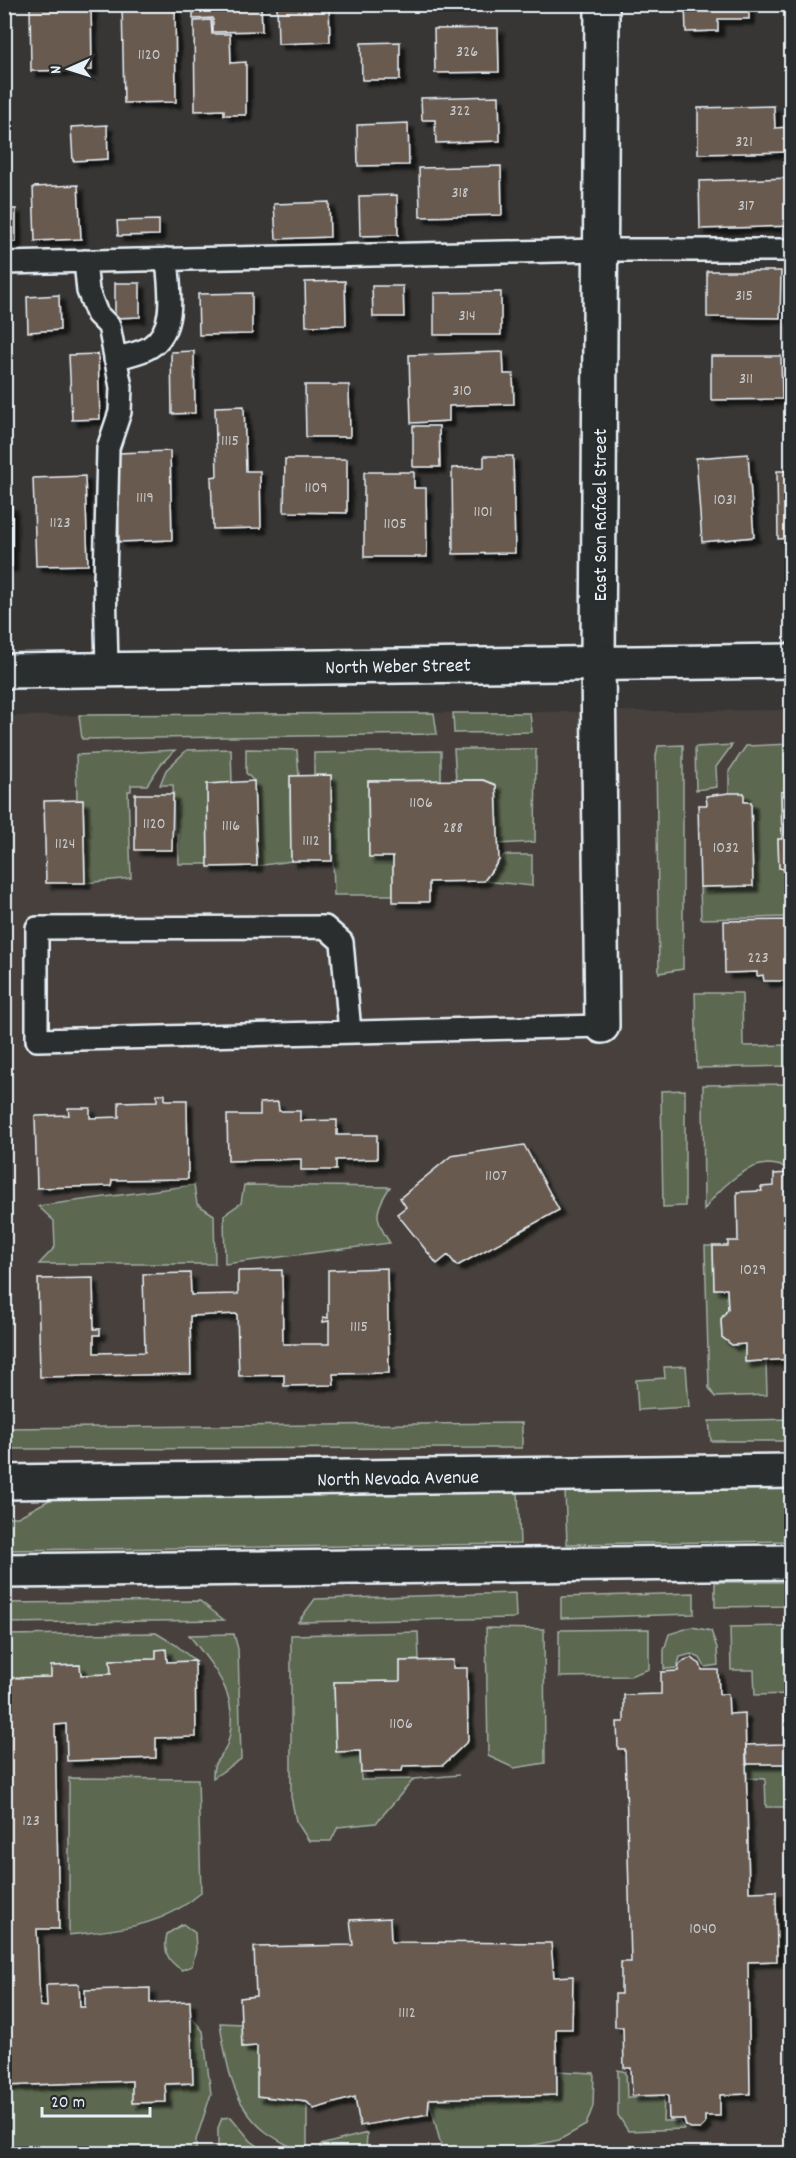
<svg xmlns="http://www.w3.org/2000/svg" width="796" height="2158" font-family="Dekko,sans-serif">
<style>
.built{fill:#46413d}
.green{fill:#5c6850;stroke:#a2aca4;stroke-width:1.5}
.building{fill:#695a50;stroke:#e8f1f8;stroke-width:1.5;filter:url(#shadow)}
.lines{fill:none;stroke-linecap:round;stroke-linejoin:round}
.service-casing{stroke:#e8f1f8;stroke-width:26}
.minor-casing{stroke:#e8f1f8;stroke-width:38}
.tertiary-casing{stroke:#e8f1f8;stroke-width:38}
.primary-casing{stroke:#e8f1f8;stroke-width:38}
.service{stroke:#2a2d2e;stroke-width:21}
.minor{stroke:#2a2d2e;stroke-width:33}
.tertiary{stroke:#2a2d2e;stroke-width:33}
.primary{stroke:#2a2d2e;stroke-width:33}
.labels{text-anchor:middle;stroke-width:4.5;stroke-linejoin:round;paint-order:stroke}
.number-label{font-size:16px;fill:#c8cbce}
.street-label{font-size:20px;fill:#e8f1f8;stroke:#2a2d2e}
</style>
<defs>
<filter id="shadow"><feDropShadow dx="5.5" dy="5.5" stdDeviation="1.5" flood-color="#0009"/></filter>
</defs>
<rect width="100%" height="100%" fill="#373635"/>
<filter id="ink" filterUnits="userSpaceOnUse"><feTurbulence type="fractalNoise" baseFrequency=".0167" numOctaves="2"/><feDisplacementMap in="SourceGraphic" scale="12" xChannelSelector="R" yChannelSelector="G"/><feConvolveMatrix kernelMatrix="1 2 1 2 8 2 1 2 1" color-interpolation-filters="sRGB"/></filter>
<g filter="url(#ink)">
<!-- built -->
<path class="built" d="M791,710V2153H5L4,716Z"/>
<!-- green -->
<path class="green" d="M434,713L437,734L82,739L79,715Z
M453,713H530L532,732L454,733Z
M791,744V791L781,792L782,839H778L779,868L784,869L785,887L791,886V917L701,919L700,887L753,886L744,802L729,793V771L746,746Z
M683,745V969L659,973L656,756L658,746Z
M732,745L716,767L717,787L696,790L695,747Z
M231,749L232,783L207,784L208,864H179L178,834H175L173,785H160L166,770L187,750Z
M246,749L297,750L299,776H290L291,861L257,866L254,781L246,773Z
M454,749H536L535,842L498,844L496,785L483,780H456Z
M175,750L161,764L147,785H131V791H128L131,878L85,883L83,801L77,800L76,755Z
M441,751V780L368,781L369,856L393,857V895H334L331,776L314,775V753Z
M504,855H532V886L484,881Z
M695,993H742L743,1046L791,1045V1066L697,1068Z
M792,1084L791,1168C784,1167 775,1164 768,1164C743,1165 717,1191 704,1210L703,1085Z
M685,1090V1206L663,1207L661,1091Z
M194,1185L197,1204L214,1215L215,1264H39L55,1247L54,1221L38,1206Z
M244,1185L390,1187C374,1211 374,1219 390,1243L225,1264L224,1215L241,1203Z
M705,1246H713L714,1289H727L728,1309L721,1319L722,1337L732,1345L745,1344L746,1362L766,1361L767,1395L715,1397L709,1388Z
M686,1366L689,1407L638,1410L636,1380L665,1378L664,1367Z
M791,1419V1441H711L709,1421Z
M522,1423V1448L5,1449V1428Z
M791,1488V1541L567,1544L565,1491Z
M518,1492L520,1544L5,1550V1517H18L53,1498Z
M715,1582H791V1606L715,1607Z
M515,1593L516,1618L298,1622L315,1599Z
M694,1593V1614L561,1618V1597Z
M200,1601L224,1620L5,1623V1603Z
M791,1626V1694L755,1695L754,1670H731L730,1627Z
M692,1627L711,1631L717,1648L718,1665L705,1667L700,1658L691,1654L680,1657L677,1668L664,1669V1650L669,1634Z
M486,1628L544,1629L545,1763L514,1768L488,1756Z
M649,1629V1669L630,1676L559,1677V1630Z
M418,1632L419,1660L400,1661V1681L334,1682L336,1751H360L361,1780L414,1779L459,1775L414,1779L376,1823L338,1827L331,1841H309L296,1821L291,1797V1635Z
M156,1633L176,1645L195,1661L167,1662L166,1650H156V1659L110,1660L111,1674L81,1675L80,1665L51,1666V1677L9,1678L10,1699H5L4,1635Z
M234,1634L238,1649L241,1759L213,1778C212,1757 222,1760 227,1745C242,1698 216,1670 189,1635Z
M747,1764H784L785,1807H766L765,1779L747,1778Z
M69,1778L198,1779L201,1893C160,1928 120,1929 69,1935Z
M183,1924L195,1933L196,1949L192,1966L182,1970C167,1961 163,1951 167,1934Z
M791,1971L792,2100H789L788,1972Z
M191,2017L203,2031L211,2094L196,2140V2153L5,2154L4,2086L132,2081L133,2103L165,2085L192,2084Z
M220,2023L242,2024V2047L257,2046L307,2102V2153H302C290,2146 277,2140 266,2132C232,2106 226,2062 220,2023Z
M618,2070L626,2072L627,2098L664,2097L663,2121H680L684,2129L628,2131L618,2115Z
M557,2071L594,2073L593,2106L586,2125L559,2140L496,2153H443L429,2099L557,2095Z
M231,2117L251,2141L268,2153H218V2128L222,2118Z
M367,2133L366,2153H320V2145Z"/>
<!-- building -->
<path class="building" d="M30,4H91L92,70L31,71Z
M122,4H175L176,102L124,103Z
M193,4H261L262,31L213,32V18L193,19Z
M277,4H329L330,42L278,44Z
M685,4H749V19H718V31L686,32Z
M211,20L212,34H230L231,63L246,62V115H224V110L195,111L194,21Z
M498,28L499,72L435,73L434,29Z
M400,42V80H362L361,43Z
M499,96L500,141L436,143L435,120H422L421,98Z
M774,106L775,128L789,127L790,152L698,154V108Z
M408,123L409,165L358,166L357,125Z
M107,125L108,159L73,161L71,127Z
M501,166L502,215L420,217L419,168Z
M792,178V226L700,229L699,181Z
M78,185L81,239L35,241L33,187Z
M397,195L398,235L360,236L359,196Z
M329,202L330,237L276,239L274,204Z
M4,209H16V242H4Z
M159,220V235L118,236L117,221Z
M707,271H781L780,318L707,317Z
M345,281L346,325L306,326L305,282Z
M115,283H140V317L115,318Z
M372,286H403L404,317H373Z
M501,292V335H434V293Z
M252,293V334L199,335L198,294Z
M59,295L60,330L28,332L27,297Z
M194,351L195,413L172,414L171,352Z
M503,352L504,374H513L514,404L449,406V421L411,423L409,355Z
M98,354L100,419L72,420L69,355Z
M711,356H781L782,399L711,400Z
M305,385H349L350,437H306Z
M244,406L246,471H260L261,528L213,529L211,477L217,476L215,407Z
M413,426H439L440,467H413Z
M170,451L172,540L119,542L117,453Z
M748,454L754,537L702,542L696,458Z
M484,456H513L515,553L453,554L452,468L484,467Z
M285,459H347V513L284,512Z
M777,471H792V538L778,539Z
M364,472H414V488H426L427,557H364Z
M85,476L88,565L36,566L33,478Z
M4,505H12V566H4Z
M331,775L332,861H291L290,776Z
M483,780L496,785L499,860L484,881L429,882V902H393V857H369L368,781Z
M254,781L257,866L208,867L207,784Z
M792,791V886L784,887V869L779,868L778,839H782L781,792Z
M729,793H744V802H751L753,886L700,887L698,805H707L706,796Z
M135,794H173L172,850H135Z
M83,800L85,883H46L44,801Z
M792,920V981H764L763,975L757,976V972L725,973L724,921Z
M157,1094H165V1100H187L188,1179L112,1180L111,1186L37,1188L35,1116L69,1115L68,1108H90V1118L119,1117V1102L157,1101Z
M278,1102L279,1111H300V1121L337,1120V1135H377V1159L336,1160V1170H301V1159L228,1161L227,1115H260V1103Z
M524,1145L559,1210L457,1266L448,1255L437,1264L397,1214L406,1207L400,1198L451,1156Z
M788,1173V1185H792V1359L745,1362V1344L732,1345L722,1337L721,1319L728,1309L727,1289H714L713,1246H728V1241H738L737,1192L762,1191L761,1187L774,1186V1174Z
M387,1268L389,1373L333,1374L334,1385L284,1386V1375L239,1376L237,1314L190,1316L191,1374L40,1377L38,1279L93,1278L94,1329H100V1335H94V1353L145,1352L143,1274L190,1273L191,1295L238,1294V1271L282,1270L283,1344H329V1321L323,1322V1317L328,1318V1270Z
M166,1649L167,1662L195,1661L196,1737L156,1738V1758L67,1761L66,1724L55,1725L59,1929H37L40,2006L47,2007L46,1985L79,1984L80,2007H85V1990L150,1988V2003L190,2001L193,2083L165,2084L166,2102L132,2103V2081L4,2086V1699H10L9,1678L51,1677V1666L80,1665L81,1675L111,1674L110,1660L156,1659V1650Z
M691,1658L700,1664L702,1670H718L719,1694H728L729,1714L745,1713L749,1892L776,1891L777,1961L748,1962L750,2094L720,2095V2116H705V2124L700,2129H694L686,2126L684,2119H669L668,2095L632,2096L631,2068H624L623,2027H615V1994H621V1962H631L625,1749H618L617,1722H624V1695L661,1694V1672L678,1671L679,1665L685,1660Z
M453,1660V1668H467L468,1741L443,1765L403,1766L402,1771L361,1772L360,1751L336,1752L334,1682L400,1681V1661Z
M784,1712H792V1807H785L784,1764H747L746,1745L784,1744Z
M390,1918L391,1942L551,1943L554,1977L573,1976L572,2029H556L557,2095L429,2099L428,2114L360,2126L355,2097L314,2109L307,2102L257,2096V2046L242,2047L240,1998L256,1996L254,1947L353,1945L350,1920Z"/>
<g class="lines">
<defs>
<path id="service" d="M85,261L88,291L97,314L109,326L121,387L120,412L108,448L105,581L107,669
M4,263L601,250H792
M115,359C126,355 141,353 150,347C178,329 169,287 167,259
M350,1032L342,942L325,927L37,928V1040L602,1026"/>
<path id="minor" d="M602,4L598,662L602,1026"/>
<path id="tertiary" d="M4,671L792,661"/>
<path id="primary" d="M4,1482L792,1471
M4,1571L792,1562"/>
</defs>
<!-- service casing -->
<use href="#service" class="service-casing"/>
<!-- minor casing -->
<use href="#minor" class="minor-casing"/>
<!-- tertiary casing -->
<use href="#tertiary" class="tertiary-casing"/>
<!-- primary casing -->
<use href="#primary" class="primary-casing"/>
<!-- service -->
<use href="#service" class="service"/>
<!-- minor -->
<use href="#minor" class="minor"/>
<!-- tertiary -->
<use href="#tertiary" class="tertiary"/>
<!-- primary -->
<use href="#primary" class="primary"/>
</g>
</g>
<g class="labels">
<!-- number labels -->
<g class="number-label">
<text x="467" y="56">326</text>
<text x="149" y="59">1120</text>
<text x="460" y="115">322</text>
<text x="744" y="146">321</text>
<text x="460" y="197">318</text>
<text x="746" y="210">317</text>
<text x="744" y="300">315</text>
<text x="467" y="320">314</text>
<text x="746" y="383">311</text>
<text x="462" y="395">310</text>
<text x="230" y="445">1115</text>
<text x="316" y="492">1109</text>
<text x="145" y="502">1119</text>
<text x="725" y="504">1031</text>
<text x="483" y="516">1101</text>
<text x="60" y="527">1123</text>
<text x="395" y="528">1105</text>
<text x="421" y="807">1106</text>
<text x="154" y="828">1120</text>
<text x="231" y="830">1116</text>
<text x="453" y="832">288</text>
<text x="311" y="845">1112</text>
<text x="65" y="848">1124</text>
<text x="726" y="852">1032</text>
<text x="758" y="962">223</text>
<text x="496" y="1180">1107</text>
<text x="753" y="1274">1029</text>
<text x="359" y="1331">1115</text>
<text x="401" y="1728">1106</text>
<text x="31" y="1825">123</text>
<text x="703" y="1933">1040</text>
<text x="407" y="2017">1112</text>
</g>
<!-- street labels -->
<g class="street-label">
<text transform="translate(599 515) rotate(-90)" y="7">East San Rafael Street</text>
<text transform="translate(398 665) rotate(-1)" y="7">North Weber Street</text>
<text transform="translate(398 1477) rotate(-1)" y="7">North Nevada Avenue</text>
</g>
</g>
<!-- margin -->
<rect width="796" height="2158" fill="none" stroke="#2a2d2e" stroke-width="24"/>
<rect x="12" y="12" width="772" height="2134" fill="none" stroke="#e8f1f8" stroke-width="2" filter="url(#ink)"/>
<!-- north arrow -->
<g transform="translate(69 69) rotate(267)" stroke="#2a2d2e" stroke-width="4.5" paint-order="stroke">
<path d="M0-4.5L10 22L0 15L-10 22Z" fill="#e8f1f8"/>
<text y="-9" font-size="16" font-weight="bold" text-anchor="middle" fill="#e8f1f8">N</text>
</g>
<!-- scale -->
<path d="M42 2107v9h108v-9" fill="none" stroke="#e8f1f8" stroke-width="3"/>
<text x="51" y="2107" font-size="18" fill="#e8f1f8" stroke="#2a2d2e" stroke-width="4.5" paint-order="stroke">20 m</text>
</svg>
